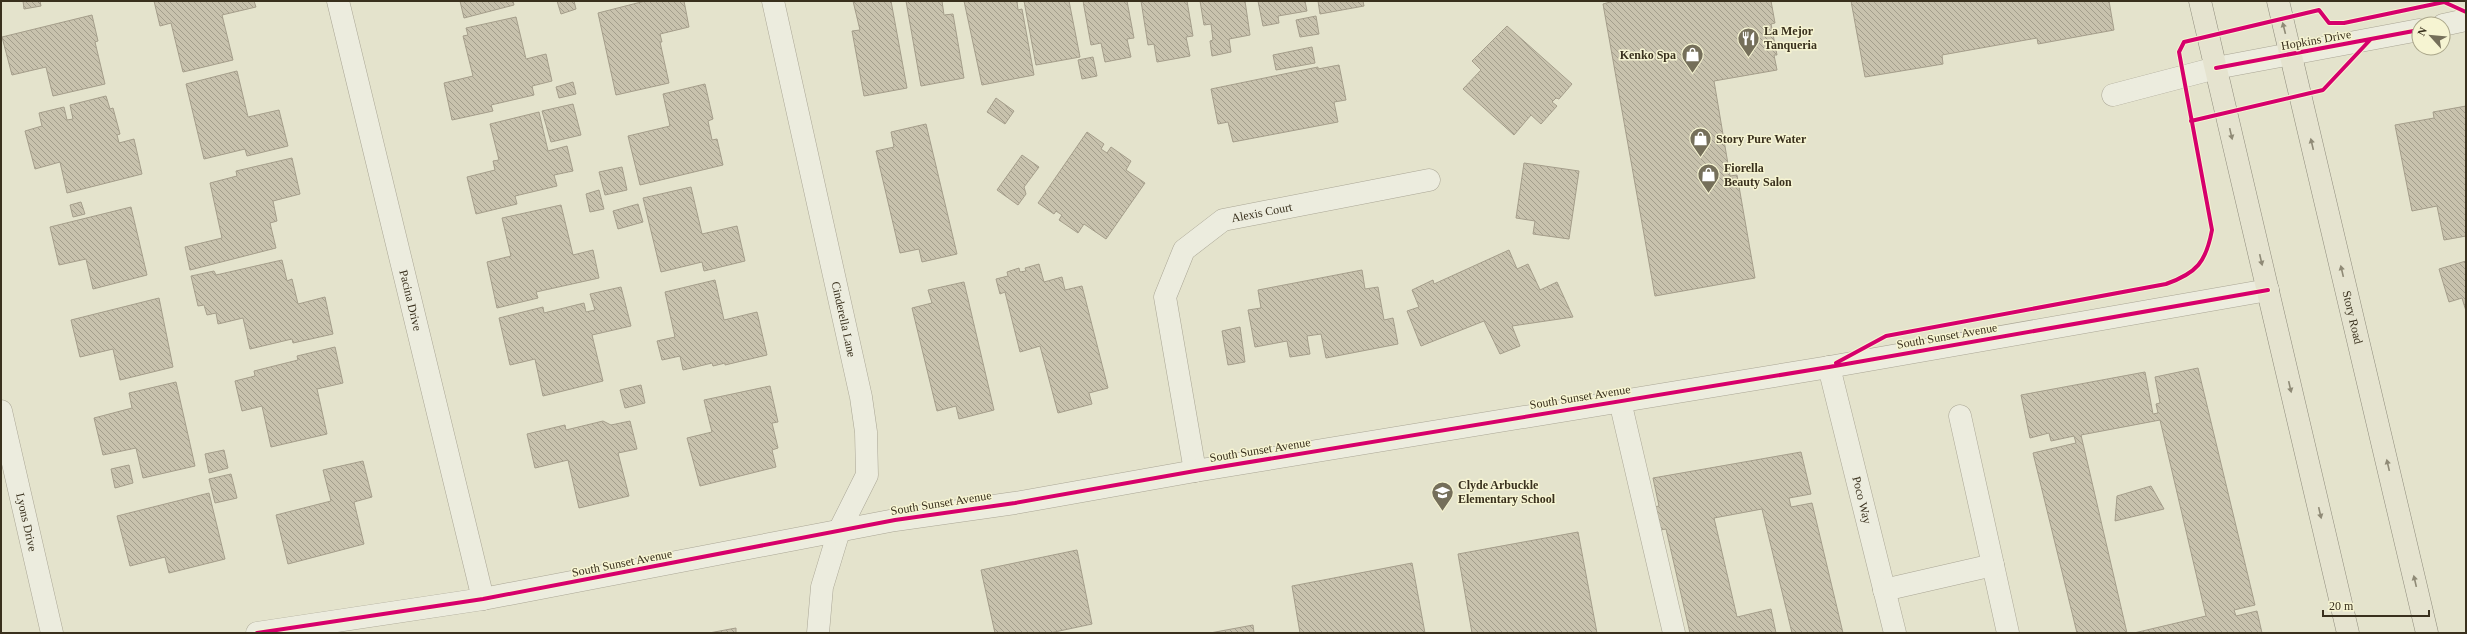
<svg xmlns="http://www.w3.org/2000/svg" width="2467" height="634" font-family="Georgia,serif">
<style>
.building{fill:url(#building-back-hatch);stroke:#a59e8b}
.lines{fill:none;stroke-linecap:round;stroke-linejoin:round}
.minor-casing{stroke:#aaa695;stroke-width:23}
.major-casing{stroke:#8f8c7c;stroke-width:23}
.minor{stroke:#ececde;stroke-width:22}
.major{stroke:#e5e3cf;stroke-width:22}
.cycleway-casing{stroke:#f6f4d2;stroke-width:6}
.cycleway{stroke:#d6006c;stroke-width:4}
.oneway{fill:#8f8a76}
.labels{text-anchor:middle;stroke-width:3;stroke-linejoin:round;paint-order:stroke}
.poi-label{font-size:12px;font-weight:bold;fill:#39301d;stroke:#f6f4d2;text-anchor:start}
.street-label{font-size:12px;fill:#39301d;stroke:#f6f4d2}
</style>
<defs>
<pattern id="building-back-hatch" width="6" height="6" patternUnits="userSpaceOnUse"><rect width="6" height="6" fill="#c8c2ad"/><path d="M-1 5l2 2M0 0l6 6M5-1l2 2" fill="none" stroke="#a39e8c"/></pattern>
</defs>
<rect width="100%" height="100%" fill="#e4e3cc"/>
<!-- building -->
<path class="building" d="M23,1H40L41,6L24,9Z
M154,1H254L256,7L222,15L233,60L183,72L171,23L160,26Z
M460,1H513L514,5L464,18Z
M557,1H574L576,9L561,14Z
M645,1H684L689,27L660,34L662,42H660L669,83L616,95L598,13Z
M853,1H891L907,88L864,96L852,31L860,30Z
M906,1H942L944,15L953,14L964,78L921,86Z
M964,1H1017L1018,10L1022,9L1034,75L982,85Z
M1024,1H1069L1080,57L1036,65Z
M1083,1H1127L1134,38L1127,39L1131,57L1105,62L1101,43L1091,45Z
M1141,1H1187L1193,36L1186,37L1190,56L1157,62L1154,44L1148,45Z
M1200,1H1245L1250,35L1229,39L1231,52L1212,56L1210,41L1213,40L1211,24L1204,25Z
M1258,1H1305L1307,11L1278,16L1279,23L1263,26Z
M1318,1H1363L1364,6L1320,14Z
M1614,1H1771L1775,23L1771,24L1777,55H1774L1777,70L1714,81L1730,176L1737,175L1755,278L1655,296L1603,4Z
M1851,1H2109L2114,30L2038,44L2037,38L1942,55L1943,64L1865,77Z
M92,15L98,41L95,42L105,84L53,96L46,67L12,75L2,37Z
M1316,16L1319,34L1300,37L1296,20Z
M516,17L526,59L546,54L552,81L532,86L534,95L491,105L493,111L452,120L444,83L473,76L463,36L468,35L466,28Z
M1507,26L1572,84L1559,99L1556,98L1552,102L1557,106L1541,124L1531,115L1514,135L1463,89L1481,70L1472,61Z
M1312,47L1315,63L1276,70L1273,55Z
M1093,57L1097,76L1082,79L1078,60Z
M1339,65L1346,100L1334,102L1338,122L1233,142L1228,122L1218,124L1211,89L1318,67V69Z
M237,71L248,117L279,110L288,146L247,156L245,149L204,159L186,84Z
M573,82L576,94L559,98L556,87Z
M705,84L713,119L708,121L712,140L717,139L723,165L640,185L628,136L670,126L663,94Z
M106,96L110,109L113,108L120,134L117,135L119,143L134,139L142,174L67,193L60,162L35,169L25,131L42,126L39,113L64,107L67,120L73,119L70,105Z
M996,98L1014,111L1005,124L987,112Z
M573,104L581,135L551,142L542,111Z
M2466,106V236L2444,240L2437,206L2412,211L2395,125L2434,118L2433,112Z
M539,112L548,151L567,146L573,171L554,175L557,186L515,196L517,204L476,214L467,177L495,170L493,161L499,160L490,124Z
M926,124L957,254L922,262L919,249L900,253L876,151L894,147L891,132Z
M1087,132L1104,144L1101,149L1107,153L1111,147L1131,161L1126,170L1145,183L1106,239L1084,224L1078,233L1059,220L1062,215L1056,211L1054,214L1038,203Z
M1022,155L1039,167L1024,187L1026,194L1018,205L997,190Z
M292,158L300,194L273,201L277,221L270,223L276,248L190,270L185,247L222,238L210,183L237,176L236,171Z
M1524,163L1579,171L1569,239L1533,234L1535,221L1516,218Z
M622,167L627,190L605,195L599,172Z
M691,187L702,234L737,226L745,261L704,271L702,262L661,272L643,198Z
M599,190L604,209L590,212L586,194Z
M81,202L85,214L73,217L70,205Z
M638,204L643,222L618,229L613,211Z
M561,205L573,255L593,250L599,278L536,292L538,298L497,308L487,262L511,256L502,218Z
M131,207L147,275L93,289L86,259L59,265L50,227Z
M1509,250L1517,269L1528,264L1540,290L1557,282L1573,317L1512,326L1520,346L1500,354L1484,321L1421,346L1407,311L1419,307L1412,290L1433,280L1434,284Z
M282,260L287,281L292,279L298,304L325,297L333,334L293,343L292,339L250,349L243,318L218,324L216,313L207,315L204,305L198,306L191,276L214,271L216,275Z
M2466,261V311L2462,298L2449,302L2439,269Z
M1039,264L1044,282L1062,277L1065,290L1082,286L1108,388L1089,393L1092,404L1058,413L1040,346L1020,352L1005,292L1000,294L996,279L1008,276L1007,272L1019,268L1020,272L1026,271L1025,268Z
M1362,270L1365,289L1378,287L1384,320L1393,318L1398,344L1326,358L1321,334L1307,336L1310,354L1290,357L1287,341L1255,347L1248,310L1261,308L1258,290Z
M715,280L724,320L757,312L767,355L725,365V363L713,366L712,363L683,370L680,356L662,360L657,341L675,337L665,292Z
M964,282L994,410L959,419L956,406L937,411L912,308L932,303L928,290Z
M621,287L631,326L592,335L603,381L543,396L535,359L510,365L499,318L543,307L544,313L584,303L586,312L595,310L590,294Z
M159,298L173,367L120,380L113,349L80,357L71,320Z
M1240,327L1245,362L1228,365L1222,331Z
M335,347L343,383L317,389L327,434L271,447L262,406L242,411L235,381L255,376L254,371L298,360L297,356Z
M2198,368L2255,605L2234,610L2236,616L2257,611L2262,633H2134L2206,616L2160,420L2081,435L2127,633H2077L2033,453L2076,443L2074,436L2051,441L2049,433L2030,438L2021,395L2145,372L2153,414L2158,413L2156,404L2160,403L2155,377Z
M176,382L195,466L143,478L136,448L103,455L94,418L132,408L129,393Z
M641,385L645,403L625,408L620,390Z
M770,386L778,422L772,423L778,448L772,450L776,467L700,486L687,438L712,432L704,400Z
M603,421L611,425L630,421L637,449L618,453L629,496L579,508L568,460L535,468L527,434L565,425L566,430Z
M224,450L228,468L209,473L205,454Z
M1801,452L1811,494L1789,498L1791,507L1812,503L1843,633H1792L1762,509L1714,518L1737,617L1771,609L1776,633H1690L1666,529L1655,531L1649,508L1659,506L1653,478Z
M363,461L372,497L354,502L364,544L288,564L276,515L331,501L323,470Z
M129,465L133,483L115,488L111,469Z
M231,474L237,498L215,503L209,479Z
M2151,486L2164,509L2115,521L2117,496Z
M209,493L225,559L169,573L165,557L130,566L117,516Z
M1578,532L1597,633H1472L1458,554Z
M1077,550L1092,624L1050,633H995L981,570Z
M1412,563L1425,633H1300L1292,586Z
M1253,625L1254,633H1210Z
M736,628V633H709Z"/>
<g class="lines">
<defs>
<g id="minor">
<path id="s1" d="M338,1L483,599"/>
<path id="s2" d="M773,1L861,397L866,432L867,475L839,531L822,587L818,633"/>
<path d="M2443,25L2466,20"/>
<path d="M2113,95L2216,68L2419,30"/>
<path id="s3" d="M1829,367L1895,633"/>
<path d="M1620,401L1674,633"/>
<path id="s4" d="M1,411L52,633"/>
<path d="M1960,416L2008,633"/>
<path id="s5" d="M1195,471L1165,297L1184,250L1223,220L1429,180"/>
<path d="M1884,590L1993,565"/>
<path d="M257,633L483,599L895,520L1015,503L1195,471L1829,367L2268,290"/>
</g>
<g id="major">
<path d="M2200,1L2348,633"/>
<path id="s6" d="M2278,1L2427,633"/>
</g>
</defs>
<!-- minor casing -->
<use href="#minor" class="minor-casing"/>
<!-- major casing -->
<use href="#major" class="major-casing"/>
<!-- minor -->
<use href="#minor" class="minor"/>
<!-- major -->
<use href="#major" class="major"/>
<defs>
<path id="cycleway" d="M2216,68L2419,30
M2191,121L2323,90L2370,40
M1836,363L1886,336L2166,284C2197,273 2206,262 2212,230L2179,52L2184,42L2319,10L2329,23H2344L2444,2L2466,12
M257,633L483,599L895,520L1015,503L1195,471L1829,367L2268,290"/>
</defs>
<!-- cycleway casing -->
<use href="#cycleway" class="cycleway-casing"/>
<!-- cycleway -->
<use href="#cycleway" class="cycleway"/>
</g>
<!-- one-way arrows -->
<defs><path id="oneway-solid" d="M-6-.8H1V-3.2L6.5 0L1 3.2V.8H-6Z"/></defs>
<g class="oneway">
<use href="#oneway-solid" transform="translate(2284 28) rotate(-104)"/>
<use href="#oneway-solid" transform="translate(2231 134) rotate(77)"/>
<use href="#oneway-solid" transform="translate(2312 144) rotate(-103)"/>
<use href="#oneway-solid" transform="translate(2261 260) rotate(77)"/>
<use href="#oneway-solid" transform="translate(2342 271) rotate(-103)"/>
<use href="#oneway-solid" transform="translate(2290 387) rotate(77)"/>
<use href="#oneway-solid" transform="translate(2388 465) rotate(-103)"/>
<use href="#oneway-solid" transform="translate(2320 513) rotate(77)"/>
<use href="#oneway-solid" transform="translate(2415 581) rotate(-103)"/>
</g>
<!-- icons -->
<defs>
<symbol id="restaurant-pin" viewBox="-11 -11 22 30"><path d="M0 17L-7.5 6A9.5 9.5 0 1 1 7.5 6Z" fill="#756f5a" stroke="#f6f4d2"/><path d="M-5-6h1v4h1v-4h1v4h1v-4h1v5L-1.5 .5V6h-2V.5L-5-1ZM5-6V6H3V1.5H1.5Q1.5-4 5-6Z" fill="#fff"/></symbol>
<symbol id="shop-pin" viewBox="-11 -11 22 30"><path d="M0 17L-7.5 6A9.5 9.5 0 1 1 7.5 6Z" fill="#756f5a" stroke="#f6f4d2"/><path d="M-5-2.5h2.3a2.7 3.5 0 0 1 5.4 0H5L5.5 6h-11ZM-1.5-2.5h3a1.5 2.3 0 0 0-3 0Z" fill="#fff"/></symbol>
<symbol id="school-pin" viewBox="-11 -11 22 30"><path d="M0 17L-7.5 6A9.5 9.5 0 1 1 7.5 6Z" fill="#756f5a" stroke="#f6f4d2"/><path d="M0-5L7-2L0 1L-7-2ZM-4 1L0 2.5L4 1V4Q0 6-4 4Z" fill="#fff"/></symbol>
</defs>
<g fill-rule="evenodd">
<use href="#restaurant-pin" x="1736" y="26" width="25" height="34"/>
<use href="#shop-pin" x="1680" y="42" width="25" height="34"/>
<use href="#shop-pin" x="1688" y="126" width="25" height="34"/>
<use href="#shop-pin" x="1696" y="162" width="25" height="34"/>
<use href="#school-pin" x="1430" y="480" width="25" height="34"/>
</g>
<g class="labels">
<!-- poi labels -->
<g class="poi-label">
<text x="1764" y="35">La Mejor<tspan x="1764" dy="14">Tanqueria</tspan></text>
<text x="1676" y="59" text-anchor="end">Kenko Spa</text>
<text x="1716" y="143">Story Pure Water</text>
<text x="1724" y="172">Fiorella<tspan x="1724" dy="14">Beauty Salon</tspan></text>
<text x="1458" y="489">Clyde Arbuckle<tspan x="1458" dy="14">Elementary School</tspan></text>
</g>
<!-- street labels -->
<g class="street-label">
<text transform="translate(2316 40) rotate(-10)" y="4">Hopkins Drive</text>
<text dy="4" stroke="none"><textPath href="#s5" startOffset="316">Alexis Court</textPath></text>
<text dy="4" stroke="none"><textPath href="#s1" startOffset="308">Pacina Drive</textPath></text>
<text dy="4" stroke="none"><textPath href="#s6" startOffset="325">Story Road</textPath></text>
<text dy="4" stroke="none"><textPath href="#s2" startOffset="326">Cinderella Lane</textPath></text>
<text transform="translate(1947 336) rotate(-10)" y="4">South Sunset Avenue</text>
<text transform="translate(1580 397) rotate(-9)" y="4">South Sunset Avenue</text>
<text transform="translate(1260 450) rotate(-9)" y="4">South Sunset Avenue</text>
<text dy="4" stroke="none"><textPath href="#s3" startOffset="137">Poco Way</textPath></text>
<text transform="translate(941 503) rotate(-9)" y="4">South Sunset Avenue</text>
<text dy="4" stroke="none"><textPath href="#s4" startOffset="114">Lyons Drive</textPath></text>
<text transform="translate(622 563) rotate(-11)" y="4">South Sunset Avenue</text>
</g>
</g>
<!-- border -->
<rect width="2467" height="634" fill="none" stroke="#39301d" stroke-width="4"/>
<!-- north arrow -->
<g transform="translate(2431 36) rotate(297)"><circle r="19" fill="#f6f4d2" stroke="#aaa68a"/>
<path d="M0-3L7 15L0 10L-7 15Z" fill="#756f5a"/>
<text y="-6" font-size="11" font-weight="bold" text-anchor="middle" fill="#39301d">N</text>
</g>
<!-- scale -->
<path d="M2323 610v6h106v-6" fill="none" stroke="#39301d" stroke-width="2"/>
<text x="2329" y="610" font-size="12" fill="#39301d" stroke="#f6f4d2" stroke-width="3" paint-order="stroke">20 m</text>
</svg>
